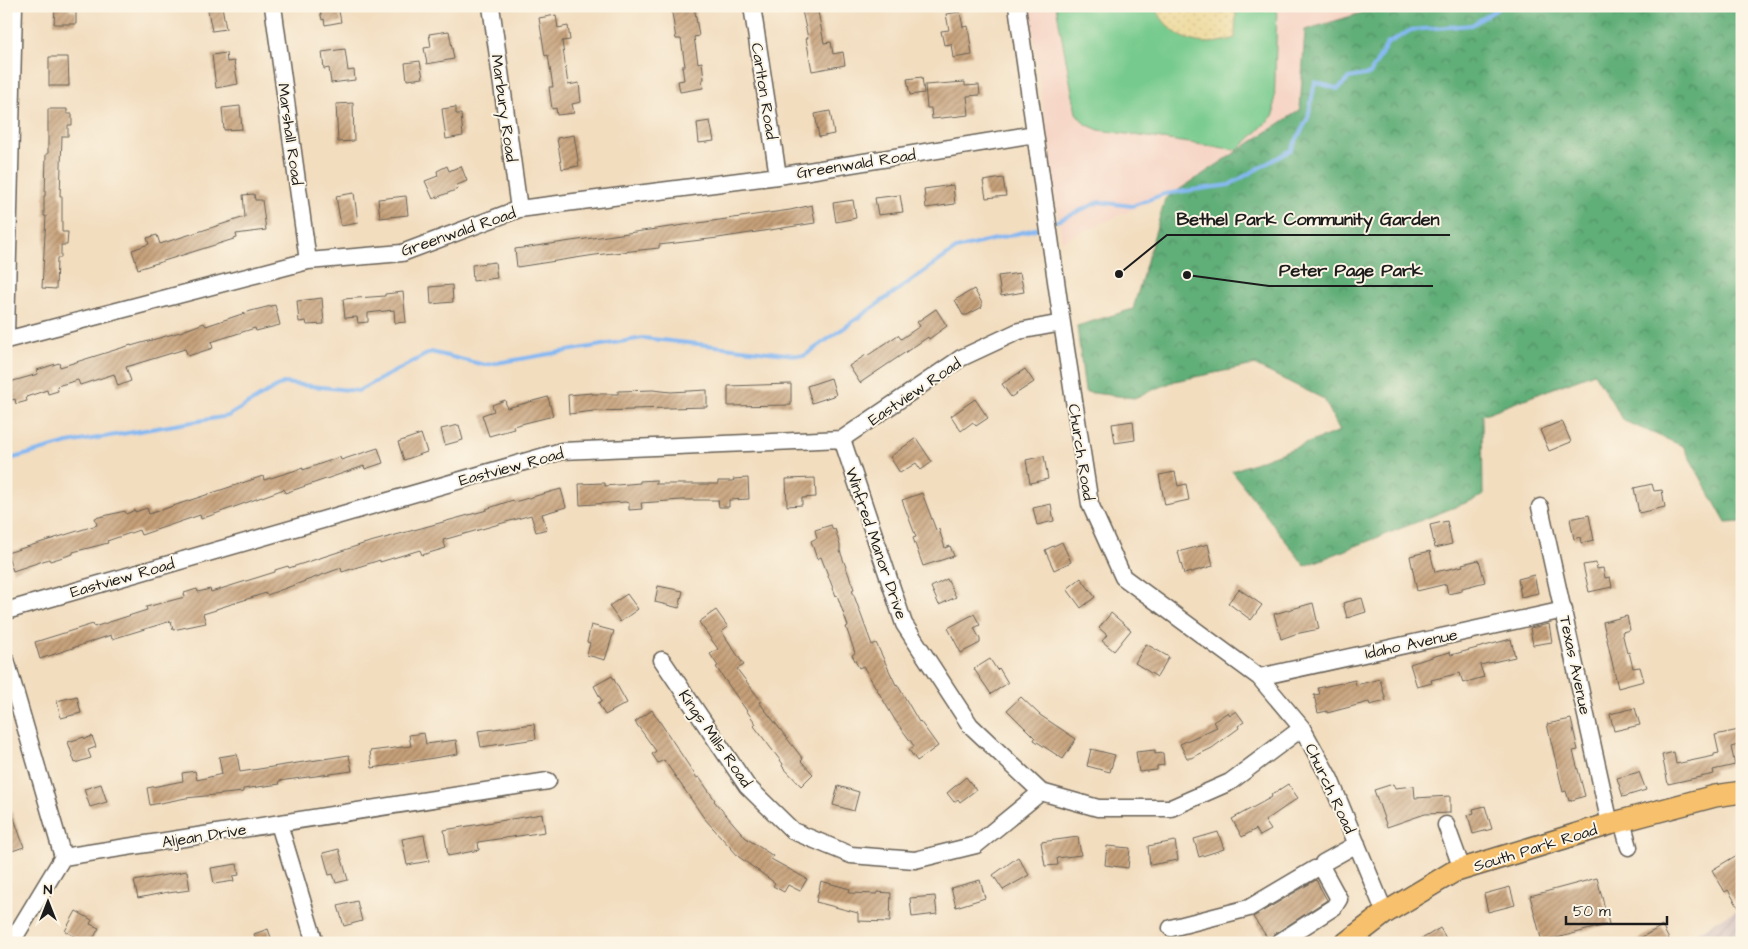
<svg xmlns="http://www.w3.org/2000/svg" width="1748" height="949" font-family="'Architects Daughter',sans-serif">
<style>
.built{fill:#f5d2c2}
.industrial{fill:url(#industrial-furrows)}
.grass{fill:#76ca8d;stroke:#497354}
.forest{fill:url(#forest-crowns);stroke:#3e654a}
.sand{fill:url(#sand-dots);stroke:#857b5d}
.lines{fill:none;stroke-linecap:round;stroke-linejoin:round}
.stream{stroke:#84b8f2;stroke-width:4}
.building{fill:url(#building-hatch)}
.minor-casing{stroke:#676055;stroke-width:19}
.major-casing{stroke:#676055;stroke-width:24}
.minor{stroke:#fff;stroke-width:16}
.major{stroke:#f7c06c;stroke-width:21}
.labels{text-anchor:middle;stroke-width:4;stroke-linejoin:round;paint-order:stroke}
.street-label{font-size:16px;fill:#1c1c1c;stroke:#fcf5e5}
.leader{fill:none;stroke:#1c1c1c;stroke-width:2}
.callout-dot{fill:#1c1c1c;stroke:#fcf5e5;stroke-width:2}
.callout-label{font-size:18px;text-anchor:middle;font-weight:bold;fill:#1c1c1c;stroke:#fcf5e5;stroke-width:4;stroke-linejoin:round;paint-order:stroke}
</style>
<defs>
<pattern id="industrial-furrows" width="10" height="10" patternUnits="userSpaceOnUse" patternTransform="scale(1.25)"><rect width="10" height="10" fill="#d1bfbd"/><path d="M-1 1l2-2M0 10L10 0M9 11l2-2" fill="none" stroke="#b3a4a2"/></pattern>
<pattern id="forest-crowns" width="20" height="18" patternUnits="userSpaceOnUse" patternTransform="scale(1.25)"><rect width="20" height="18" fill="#60ae78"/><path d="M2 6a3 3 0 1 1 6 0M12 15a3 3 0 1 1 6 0" fill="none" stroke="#4e8d62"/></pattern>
<pattern id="sand-dots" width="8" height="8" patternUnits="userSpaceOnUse" patternTransform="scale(1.25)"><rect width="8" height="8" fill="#eeda9e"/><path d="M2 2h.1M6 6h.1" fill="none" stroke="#ccba88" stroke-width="1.8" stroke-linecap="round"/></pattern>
<pattern id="building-hatch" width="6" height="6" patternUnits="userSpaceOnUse" patternTransform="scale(1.25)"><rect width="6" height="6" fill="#c6a079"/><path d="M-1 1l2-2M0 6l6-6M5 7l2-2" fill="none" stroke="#a08262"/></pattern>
</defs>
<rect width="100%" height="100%" fill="#fcf5e5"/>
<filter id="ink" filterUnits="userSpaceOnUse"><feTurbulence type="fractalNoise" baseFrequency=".02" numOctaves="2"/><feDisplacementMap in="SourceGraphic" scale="10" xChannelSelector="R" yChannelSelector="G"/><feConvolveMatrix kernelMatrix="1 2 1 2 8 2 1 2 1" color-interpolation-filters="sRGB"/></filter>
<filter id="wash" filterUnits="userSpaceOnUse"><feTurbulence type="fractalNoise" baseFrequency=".0096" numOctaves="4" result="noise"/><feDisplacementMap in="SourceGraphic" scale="20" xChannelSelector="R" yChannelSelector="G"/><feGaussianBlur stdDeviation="1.12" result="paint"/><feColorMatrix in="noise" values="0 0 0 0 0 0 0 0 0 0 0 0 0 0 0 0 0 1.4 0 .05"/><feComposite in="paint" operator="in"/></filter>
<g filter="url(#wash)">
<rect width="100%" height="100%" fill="#f2ddbf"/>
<!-- built -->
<path class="built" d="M1029,6H1589L1062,241Z"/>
<!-- industrial -->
<path class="industrial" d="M1742,907V943H1677Z"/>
<!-- grass -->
<path class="grass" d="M1056,6H1277L1274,115L1238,150L1099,130L1085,124L1076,113Z"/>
<!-- forest -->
<path class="forest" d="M1385,6H1742V522L1726,523L1683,446L1624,421L1594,373L1482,415L1483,496L1305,566L1232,471L1340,431L1324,399L1254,365L1175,381L1134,398L1085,392L1077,326L1133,309L1165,199L1300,110L1305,30Z"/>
<!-- sand -->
<path class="sand" d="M1154,6H1184L1189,12H1222L1232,6H1236L1235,38C1199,50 1172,40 1154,6Z"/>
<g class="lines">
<!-- stream -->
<path class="stream" d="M1057,221L1099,202L1132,206L1164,194L1229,185L1291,150L1308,118L1315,82L1338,89L1349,78L1370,74L1387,44L1411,30L1472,25L1502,6
M6,460L68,443L228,416L283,383L358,391L431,352L485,365L643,338L804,356L956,249L1039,228"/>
</g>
<g id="blocks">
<!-- building -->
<path class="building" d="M55,6H70V11H76V24H54Z
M207,6H222L226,29L212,31Z
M319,6H338L341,22L325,25L324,19L322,20Z
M671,6H694L699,36L694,37L698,63L702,62L704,79L702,80L703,88L680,92L678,81L684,80L682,66H685L681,39H676Z
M801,6H817L824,43L831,42L833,54L843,52L845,65L812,71L806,38H808Z
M960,12L963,27L968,26L972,55L953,58L951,44L944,45L941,31L949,30L946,14Z
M556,15L558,28L568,26L570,40L562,41L568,85L579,83L581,102L572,104L574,113L557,115L556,108L552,109L549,87H553L548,55L545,56L539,18Z
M449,31L454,59L427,64L424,48L431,47L429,34Z
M345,49L348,71L354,70L355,80L331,83L329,68L324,69L322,52Z
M226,53L227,62L234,61L238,84L216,88L212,55Z
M49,57H68L69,86H49Z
M420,61L423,78L407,80L405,63Z
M922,77L924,93L910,95L907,79Z
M965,82V86L979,85L980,95L967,96L969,115L932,119L931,108H927L925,85Z
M353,103L354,141L338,142L336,104Z
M240,106L242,129L224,130L222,108Z
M456,107V114H461L463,136L446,139L442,109Z
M48,109H67V114H72V125H68V136H62L60,196H62V232H68L67,245H61V258H57L56,289L42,288L46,216H44V196H45L46,154H48Z
M830,111L834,134L819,137L815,114Z
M710,121L714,141L699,143L697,123Z
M574,135L579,166L562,169L557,138Z
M447,166L449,171L461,166L467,181L457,185L458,189L433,199L425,181L438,176L437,171Z
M1003,178L1006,196L986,198L983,181Z
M953,185L955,204L926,208L924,189Z
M354,193L358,223L341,226L336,196Z
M254,194L255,200H262L266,230L236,234L237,238L138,269L132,250L149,244L147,238L157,235L160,244L245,217L243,195Z
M900,195L903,212L878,215L875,198Z
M406,196L408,215L380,218L378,199Z
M853,200L856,218L836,222L833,203Z
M812,205L815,223L718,238L659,245V248L595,255L517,267L515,249L790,210Z
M495,262L497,278L473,281L472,265Z
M1020,273L1024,292L1001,296L998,276Z
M452,285L453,302L431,304L430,287Z
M974,289L982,303V307L967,315H963L955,300Z
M403,292L406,322L395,323L394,310L368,313V322L358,323L357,317L345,318L343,299L385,296V294Z
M322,298L324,324L307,325L306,321L299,322L297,301Z
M275,305L280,325L256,331L255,328L211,342L213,348L188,356L185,349L126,367L131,381L118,386L114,374L80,385L78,380L57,386L58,391L48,394L47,390L26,397L27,401L16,404L15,399L8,401L6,383L38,374L37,370L59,363L60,367L131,345V346L180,332L204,323L206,326L251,311Z
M936,309L947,326L929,339L928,337L860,383L849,366L866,355L867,356L898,335L901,339L920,326L917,322Z
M1025,369L1034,382L1011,397L1002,384Z
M831,378L836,395L812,403L807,386Z
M791,384V405L728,406V386Z
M653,390L671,392L707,390V407L633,409V410L594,411L569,414L568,395L592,393V394H618V391Z
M548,397L553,416L513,426L514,429L489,436L482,415L494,411L492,405L505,400L507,408Z
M975,399L988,418L976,426L973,422L961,431L951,416Z
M1133,421L1135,440L1115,443L1112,424Z
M1562,421L1571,442L1549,451L1540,430Z
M459,425L463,440L445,445L441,429Z
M421,434L427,452L404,460L398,442Z
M916,438L932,462L921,470L916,463L900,473L890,457Z
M378,448L383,463L365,469L364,466L285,493L284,489L201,519L200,515L141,535L139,530L107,541L108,543L73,552V554L50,561L49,559L13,571L7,553L97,525L95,518L125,511L126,514L135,510V512L147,508L149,514L263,476L264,480L303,468V470L340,457L341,460Z
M1044,456L1048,479L1030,483L1026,460Z
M1175,472L1178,486L1186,484L1189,500L1165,505L1159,475Z
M748,478L749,499L729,500V507H719L718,500H682L641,503L642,509L629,510V503L625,502L580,505L579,484L605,483V486L640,483V481L656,480V484H718V481H734L733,479Z
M815,478L816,497L802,498V505L787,506L786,479Z
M1652,484L1654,491L1662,490L1665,507L1639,513L1634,488Z
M561,489L566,507L542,514L547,529L536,532L531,515L443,540L446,548L422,555L420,550L380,562V560L342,572L341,568L267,595L266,593L216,609V610L203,614L206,623L173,630L171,621L112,639L111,635L40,659L35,642L93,624L94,627L147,610L146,607L185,597L184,593L197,589L198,592L210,589L211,592L275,572V570L288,566L289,568L363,544L487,510L486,509L513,500L514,502Z
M922,493L936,530L939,529L945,548L950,546L954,556L923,566L913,538L916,537L902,500Z
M1051,504L1054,521L1037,525L1033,508Z
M1589,515L1594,540L1581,543L1580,537L1574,539L1570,519Z
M1447,521L1452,544L1435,548L1430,525Z
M831,525L833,530L835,529L840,545V551L854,589L852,590L872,645L876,643L896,685L897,684L919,722L920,721L938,746L917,761L909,750L914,746L895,720L863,666L859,668L852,655L855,653L846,627L848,626L837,595L836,596L821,557L817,559L811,541L817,538L815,530Z
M1062,542L1071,562L1054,570L1045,550Z
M1208,544L1213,566L1184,574L1178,552Z
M1430,551L1435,572L1463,566L1462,564L1479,560L1485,582L1462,588V591L1448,594L1446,584L1417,591L1410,556Z
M1596,563L1597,569L1603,568L1605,578L1610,577L1612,587L1589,592L1583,565Z
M1534,575L1538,593L1521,597L1518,579Z
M1081,578L1095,597L1081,608L1067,589Z
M947,579L956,597L939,605L931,587Z
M658,586L683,591L679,608L655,602Z
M1239,589L1262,605L1251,620L1228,603Z
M627,594L638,609L620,622L609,606Z
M1362,598L1366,612L1347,618L1343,603Z
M1313,603L1319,629L1295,634L1281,639L1274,614Z
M716,610L728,627L722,632L744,665L737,669L761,701L759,702L803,759L801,761L813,774L801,786L782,766L783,764L754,726L756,724L716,667L718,666L710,654L718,649L699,622Z
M1111,613L1131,630L1114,651L1102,641L1107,635L1099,628Z
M974,614L980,625L974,628L980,639V643L961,653L948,628Z
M1627,616L1630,630L1622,632L1627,653L1629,652L1633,668L1640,667L1644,681L1618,688L1603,622Z
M1549,624L1552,642L1533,645L1530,628Z
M591,625L614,631L605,660L587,655L590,643L587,642Z
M1511,639L1515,657L1480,665L1484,677L1463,683L1460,673L1431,680L1432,683L1417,687L1410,664L1435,656L1450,652L1451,655Z
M1146,644L1169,657L1157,677L1135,663Z
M990,659L997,670L999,668L1008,683L991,694L974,669Z
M612,676L627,703L605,715L598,703L602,701L594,686Z
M1380,679L1386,701L1370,705L1369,702L1327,713V711L1318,713L1314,695L1320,694L1318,688L1355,680L1356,685Z
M77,696L81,713L61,718L57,701Z
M1021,697L1040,715L1076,739L1063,759L1034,740L1035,738L1007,710Z
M1635,708L1640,725L1614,731L1610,714Z
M652,710L697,778L699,777L715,800L714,801L746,838L773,856L771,859L807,879L800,891L788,885L784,892L773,886L775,883L739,857L704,818L664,760L658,763L652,754L656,751L635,722Z
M1236,711L1244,722L1238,726L1239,728L1212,748L1191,758H1187L1180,744L1217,727L1213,722L1228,712L1230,715Z
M1571,719L1578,750L1573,751L1585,796L1569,801L1566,791L1563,792L1547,724Z
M534,724L536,739L481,747L478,731Z
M1739,730L1742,744L1731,747L1735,765L1713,770L1714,774L1668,784L1662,755L1674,752L1676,764L1714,756V754L1719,753L1715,735Z
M424,733L426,744L456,740L458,754L372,768L370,751L411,746L409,735Z
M92,736L96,747L88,750L91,758L75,763L68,742L84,737L85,739Z
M1091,749L1115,755L1110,772L1087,766Z
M1155,750V754L1163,753L1164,765L1157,766V770L1139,772L1136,752Z
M237,754L240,772L349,755L352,771L279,781L280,784L243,789V792L186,798L150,805L147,788L183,781L182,773L195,771L197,780L222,774L219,757Z
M1639,772L1646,790L1623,797L1617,778Z
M966,777L976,790L960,802L958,799L954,802L947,793Z
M101,784L107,802L90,807L84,789Z
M1288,784L1298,798L1265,821L1271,830L1260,836L1256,829L1242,837L1232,819L1272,797L1271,795Z
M1393,784L1395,788L1414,786L1415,798L1450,796V813L1425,814L1387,827L1374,790Z
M838,786L859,792L854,811L833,805Z
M6,801H8L24,847L6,853Z
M1485,806L1492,829L1473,834L1468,815L1474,813L1473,809Z
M542,814L545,832L478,842L479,850L448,856L444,830Z
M1218,832L1224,849L1199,857L1194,839Z
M424,835L429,861L407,865L402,839Z
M1078,837L1081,855L1057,858L1058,865L1045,866L1041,842Z
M1175,841L1178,860L1150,865L1148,846Z
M1107,846L1130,848L1128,868L1105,865Z
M339,849L348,880L336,883L333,874L329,875L323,853Z
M1742,852V913L1728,890L1725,892L1712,870Z
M1018,857L1029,875L1003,890L993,875Z
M237,864L239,875L233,876L234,881L214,884L211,868Z
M187,871L190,890L168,893V892L138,898L134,881Z
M1597,878L1609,924L1542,942L1530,896Z
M980,880L985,898L956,907L951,888Z
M1316,880L1327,900L1273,935L1269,940L1253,917Z
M821,881L850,889L849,893L877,894V892L891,893L890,922L858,921V913L816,902Z
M1510,887L1515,905L1488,912L1484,894Z
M935,896L937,914L912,917L910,898Z
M357,901L362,921L344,926L338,906Z
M76,911L92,920L90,924L99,928L91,943H86L65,931Z
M1662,926L1671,943H1631Z
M1440,928L1449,943H1415Z
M268,929L273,943H257L254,934Z"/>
</g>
</g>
<g filter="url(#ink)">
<use href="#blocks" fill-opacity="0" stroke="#676055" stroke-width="1"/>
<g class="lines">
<defs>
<path id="minor" d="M273,6L308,261
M491,6L519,209
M752,6L778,176
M1017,6L1062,323L1090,504L1123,577L1259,677L1302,728L1330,779L1385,913
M6,334L14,6
M6,340L308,261L402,253L519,209L778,176L1035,134
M842,439L904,624L970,725L1041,792L1098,808H1171L1230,782L1302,728
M1540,507L1610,824
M6,611L562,451L842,439L961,358L1019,331L1062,323
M6,660L63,857L548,781
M662,660L747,786L793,831L851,855L915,860L976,845L1041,792
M1259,677L1564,610
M1622,821L1629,847
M279,824L315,943
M1446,825L1462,869
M1322,868L1323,863L1357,844
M1171,928L1249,908L1315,869L1322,868
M11,943L63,857
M1278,943L1334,907L1339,899L1322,868"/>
<path id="major" d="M1346,943L1385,913L1453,872L1610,824L1715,796L1742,792"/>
</defs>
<!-- minor casing -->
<use href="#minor" class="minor-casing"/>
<!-- major casing -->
<use href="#major" class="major-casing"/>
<!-- minor -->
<use href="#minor" class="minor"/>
<!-- major -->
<use href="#major" class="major"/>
</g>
</g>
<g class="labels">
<!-- street labels -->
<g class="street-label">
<text transform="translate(765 91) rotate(81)" y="6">Carlton Road</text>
<text transform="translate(505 108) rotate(82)" y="6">Marbury Road</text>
<text transform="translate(291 134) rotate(82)" y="6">Marshall Road</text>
<text transform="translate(856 163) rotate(-9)" y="6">Greenwald Road</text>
<text transform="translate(458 231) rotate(-19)" y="6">Greenwald Road</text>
<text transform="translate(914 391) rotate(-34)" y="6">Eastview Road</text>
<text transform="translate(1082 452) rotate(81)" y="6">Church Road</text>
<text transform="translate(511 466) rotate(-15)" y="6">Eastview Road</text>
<text transform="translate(877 543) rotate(71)" y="6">Winfred Manor Drive</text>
<text transform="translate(122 577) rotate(-16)" y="6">Eastview Road</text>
<text transform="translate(1411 643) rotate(-12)" y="6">Idaho Avenue</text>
<text transform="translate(1576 665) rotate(78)" y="6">Texas Avenue</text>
<text transform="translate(716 738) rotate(55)" y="6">Kings Mills Road</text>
<text transform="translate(1331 788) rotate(65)" y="6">Church Road</text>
<text transform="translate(204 835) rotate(-9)" y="6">Aljean Drive</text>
<text transform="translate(1535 847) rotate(-17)" y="6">South Park Road</text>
</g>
</g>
<!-- callouts -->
<path class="leader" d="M1119 274L1167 235H1450M1187 275L1269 286H1433"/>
<g class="callout-dot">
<circle cx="1119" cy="274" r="5"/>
<circle cx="1187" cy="275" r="5"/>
</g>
<g class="callout-label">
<text x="1308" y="225">Bethel Park Community Garden</text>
<text x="1351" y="276">Peter Page Park</text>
</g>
<!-- margin -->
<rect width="1748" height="949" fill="none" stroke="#fcf5e5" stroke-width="25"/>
<!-- north arrow -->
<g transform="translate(48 902)" stroke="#fcf5e5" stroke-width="4" paint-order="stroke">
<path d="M0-4L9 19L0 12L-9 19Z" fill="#1c1c1c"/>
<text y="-8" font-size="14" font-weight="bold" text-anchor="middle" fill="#1c1c1c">N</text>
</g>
<!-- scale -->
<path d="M1566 916v8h101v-8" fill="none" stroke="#1c1c1c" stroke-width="2.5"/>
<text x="1573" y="916" font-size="15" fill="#1c1c1c" stroke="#fcf5e5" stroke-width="4" paint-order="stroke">50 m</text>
</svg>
